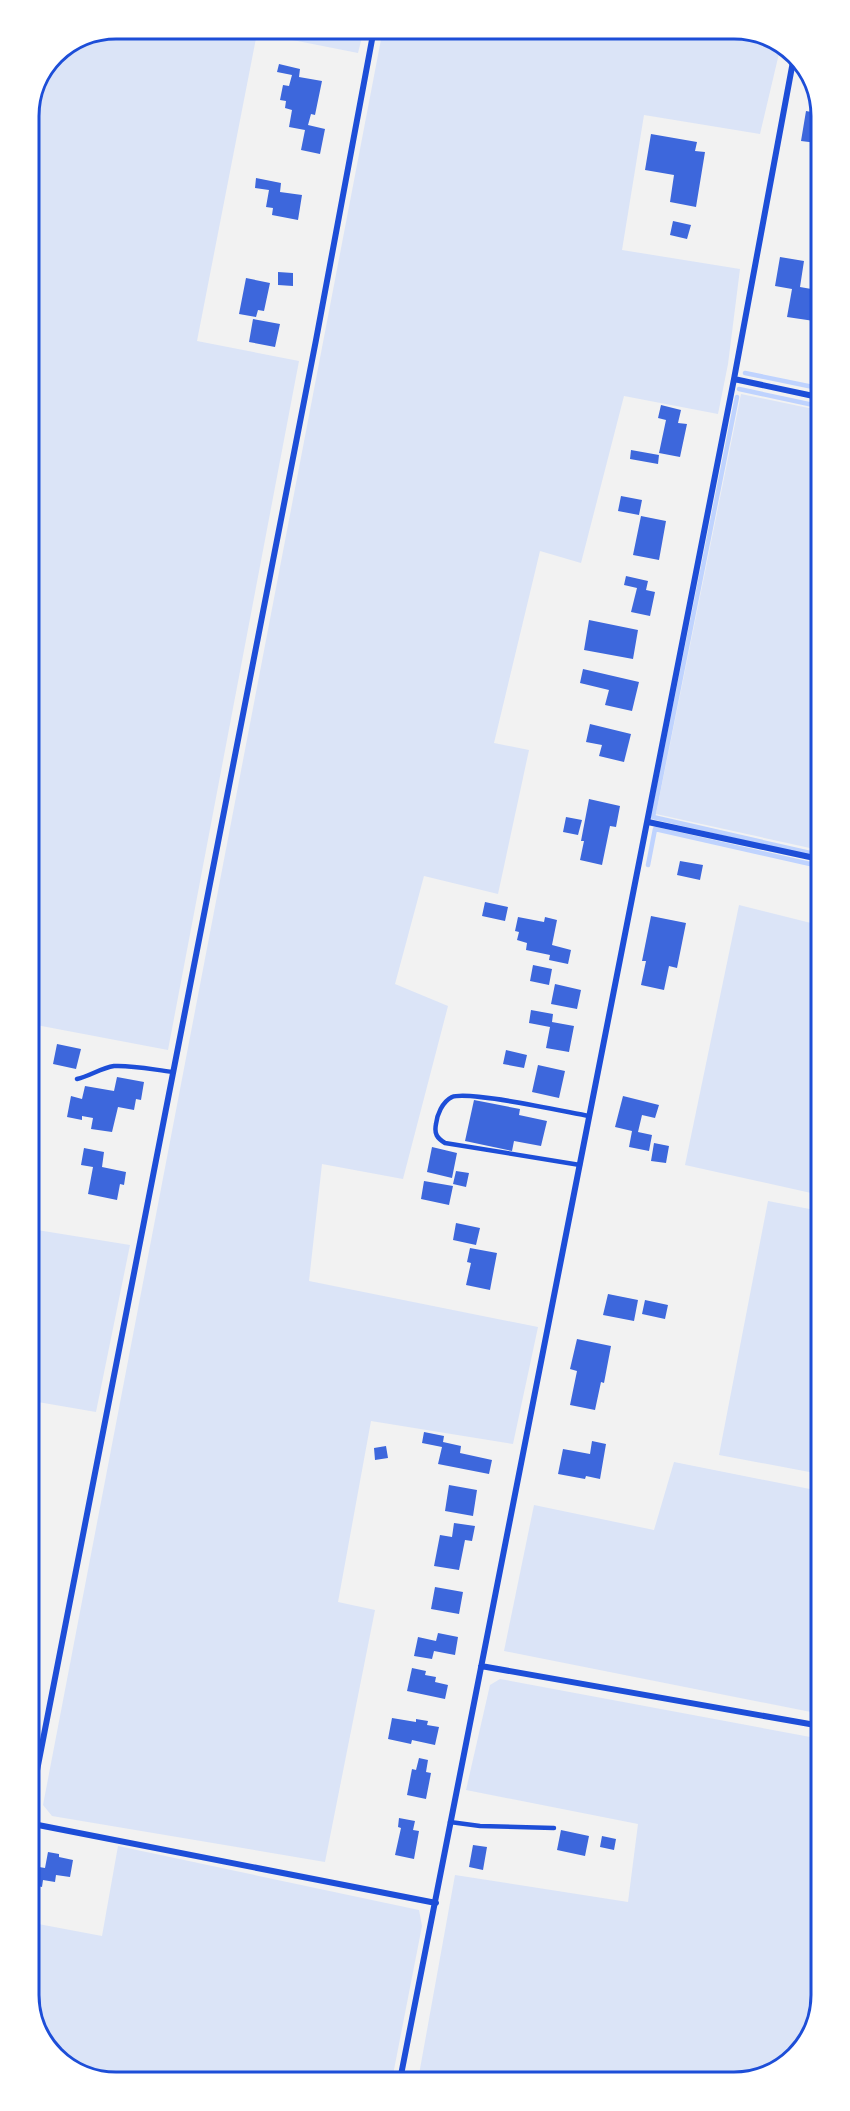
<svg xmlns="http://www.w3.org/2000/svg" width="850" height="2111" font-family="Overpass,sans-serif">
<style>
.green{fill:#dbe4f7}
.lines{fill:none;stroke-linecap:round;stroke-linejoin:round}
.stream{stroke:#bfd3fe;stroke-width:4.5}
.building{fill:#3d67dc}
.service{stroke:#1d4ed8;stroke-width:4.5}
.minor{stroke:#1d4ed8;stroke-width:6}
.rim{fill:none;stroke:#1d4ed8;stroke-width:3}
</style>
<rect width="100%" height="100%" fill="#f2f2f2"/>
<!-- green -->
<path class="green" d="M116,29H364L358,53L257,33L197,341L299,361L168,1050L31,1024L29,111L54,54Z
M383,29H740L781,45L760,134L644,115L622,250L740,269L728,364L718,414L624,396L581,563L540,551L494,743L529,750L498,894L424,876L395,984L448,1006L403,1179L322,1164L309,1281L538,1327L513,1444L371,1421L338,1602L375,1610L325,1862L52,1816L43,1805Z
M741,394L818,410L819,850L656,814Z
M739,905L819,925L820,1195L685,1165Z
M768,1201L820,1211V1474L719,1455Z
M31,1229L130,1245L96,1412L32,1401Z
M674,1462L820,1491L821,1714L504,1651L534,1505L654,1530Z
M500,1679L821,1739V1995L804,2048L762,2078L418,2080L455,1875L628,1902L638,1824L466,1790L490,1685Z
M118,1846L419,1910L422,1926L392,2080L110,2082L63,2064L33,2023V1923L102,1936Z"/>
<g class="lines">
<!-- stream -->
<path class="stream" d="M745,373L818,388
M739,389L818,406
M737,397L653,817L819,855
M648,865L655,829L819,866"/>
</g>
<!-- building -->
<path class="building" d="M279,64L300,69L299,77L322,81L315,115L311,114L308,125L325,129L320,154L301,150L305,130L289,127L292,110L285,108L286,101L280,100L283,85L289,86L292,75L277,72Z
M806,111L817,113V143L801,141Z
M651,134L697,142L695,151L705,152L696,207L670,202L674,175L645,170Z
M256,178L281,183L280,192L302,195L298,220L272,215L273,208L266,207L269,190L255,188Z
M673,221L691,225L687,239L670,235Z
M780,257L804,261L800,287L817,290L814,321L787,317L792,289L775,286Z
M278,272L293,273V286L278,285Z
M246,278L270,283L264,311L258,310L256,317L239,314Z
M253,319L280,324L275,347L249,342Z
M661,405L681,410L678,423L687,424L680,457L659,453L666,420L658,418Z
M631,450L659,455L658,464L630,459Z
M621,496L642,500L639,515L618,511Z
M641,516L666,521L659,560L633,555Z
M626,576L648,581L646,590L655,592L650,616L631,612L637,588L624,585Z
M589,620L638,630L633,659L584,650Z
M583,669L639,682L632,711L605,705L609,690L580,683Z
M590,724L631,734L624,762L599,756L602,745L586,742Z
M589,799L620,806L616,827L610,826L602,865L580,860L584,841H581Z
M566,817L582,820L578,835L563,832Z
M680,861L703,865L700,880L677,875Z
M485,902L508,907L505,921L482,916Z
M651,916L686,923L677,968L669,966L664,990L641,985L646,961H642Z
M518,917L544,922L545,917L557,920L552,945L571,950L568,964L549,960L550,955L526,950L527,943L517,940L519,932L515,931Z
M533,965L552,969L549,985L530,981Z
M555,984L581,990L577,1009L551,1004Z
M531,1010L553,1014L552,1022L574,1026L569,1052L546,1048L550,1027L529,1023Z
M57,1044L81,1049L76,1069L53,1064Z
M506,1050L527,1055L524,1068L503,1064Z
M538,1065L565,1071L559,1098L532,1092Z
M117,1077L144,1082L141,1100L136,1099L134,1110L118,1107L112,1132L91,1129L93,1118L82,1116V1120L67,1117L71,1096L82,1099L85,1086L114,1091Z
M623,1096L659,1105L655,1118L642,1115L638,1132L652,1135L649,1151L629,1147L632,1131L615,1127Z
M474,1100L520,1109L519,1115L547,1121L541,1146L514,1141L512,1151L465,1141Z
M654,1143L669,1146L666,1163L651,1161Z
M432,1147L457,1153L452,1178L427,1172Z
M84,1148L104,1152L102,1167L126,1172L124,1185L120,1184L117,1200L88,1194L93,1167L81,1165Z
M456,1171L469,1173L466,1187L453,1184Z
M424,1181L453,1186L449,1205L421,1199Z
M456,1223L480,1228L476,1245L453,1240Z
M470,1248L497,1253L490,1290L466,1285L471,1263L467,1262Z
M608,1294L638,1300L634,1321L603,1315Z
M645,1300L668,1305L665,1319L642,1314Z
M577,1339L611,1346L604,1383L601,1382L595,1410L570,1405L577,1371L570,1369Z
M424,1432L444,1436L443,1442L461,1446L460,1453L492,1460L489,1474L438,1464L442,1447L422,1443Z
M592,1441L606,1444L600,1479L586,1476L585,1479L558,1474L563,1449L590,1454Z
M386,1446L388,1458L375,1460L374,1448Z
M449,1485L477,1490L473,1516L445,1511Z
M454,1523L475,1526L472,1541L465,1540L459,1570L434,1566L440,1535L452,1537Z
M435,1587L463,1592L459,1614L431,1609Z
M438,1633L458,1637L455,1655L434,1651L432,1659L414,1656L418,1637L436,1641Z
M412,1668L426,1671L425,1675L436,1677L435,1682L448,1685L445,1699L407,1691Z
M392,1718L416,1722V1719L428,1721L427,1725L439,1727L435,1745L412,1740L411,1744L388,1739Z
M419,1758L428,1760L426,1772L431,1773L426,1799L407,1795L412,1769L416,1770Z
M399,1818L415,1821L413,1830L419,1831L414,1859L395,1855L401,1828L398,1827Z
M561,1830L589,1836L585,1856L557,1850Z
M602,1836L616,1839L614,1850L600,1847Z
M473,1845L487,1847L483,1870L469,1867Z
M48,1852L59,1854V1857L73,1860L70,1877L56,1875L55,1882L43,1880L42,1887L33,1885V1866L45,1868Z"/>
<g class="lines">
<!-- service -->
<path class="service" d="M77,1079C90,1076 101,1068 114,1066C133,1065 155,1070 173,1072
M580,1165L445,1143C437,1138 434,1134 436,1124C437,1115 442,1102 452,1097C468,1090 566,1112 589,1116
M450,1822L480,1826L554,1828"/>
<!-- minor -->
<path class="minor" d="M734,379L818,397
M648,822L819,859
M481,1666L821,1726
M33,1791L316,340L374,29
M33,1824L436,1903
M400,2080L734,379L794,56"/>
</g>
<!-- crop -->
<path d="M0 0H850V2111H0ZM116 39H734A77 77 0 0 1 811 116V1995A77 77 0 0 1 734 2072H116A77 77 0 0 1 39 1995V116A77 77 0 0 1 116 39Z" fill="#fff" fill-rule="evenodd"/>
<path class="rim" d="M116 39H734A77 77 0 0 1 811 116V1995A77 77 0 0 1 734 2072H116A77 77 0 0 1 39 1995V116A77 77 0 0 1 116 39Z"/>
</svg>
